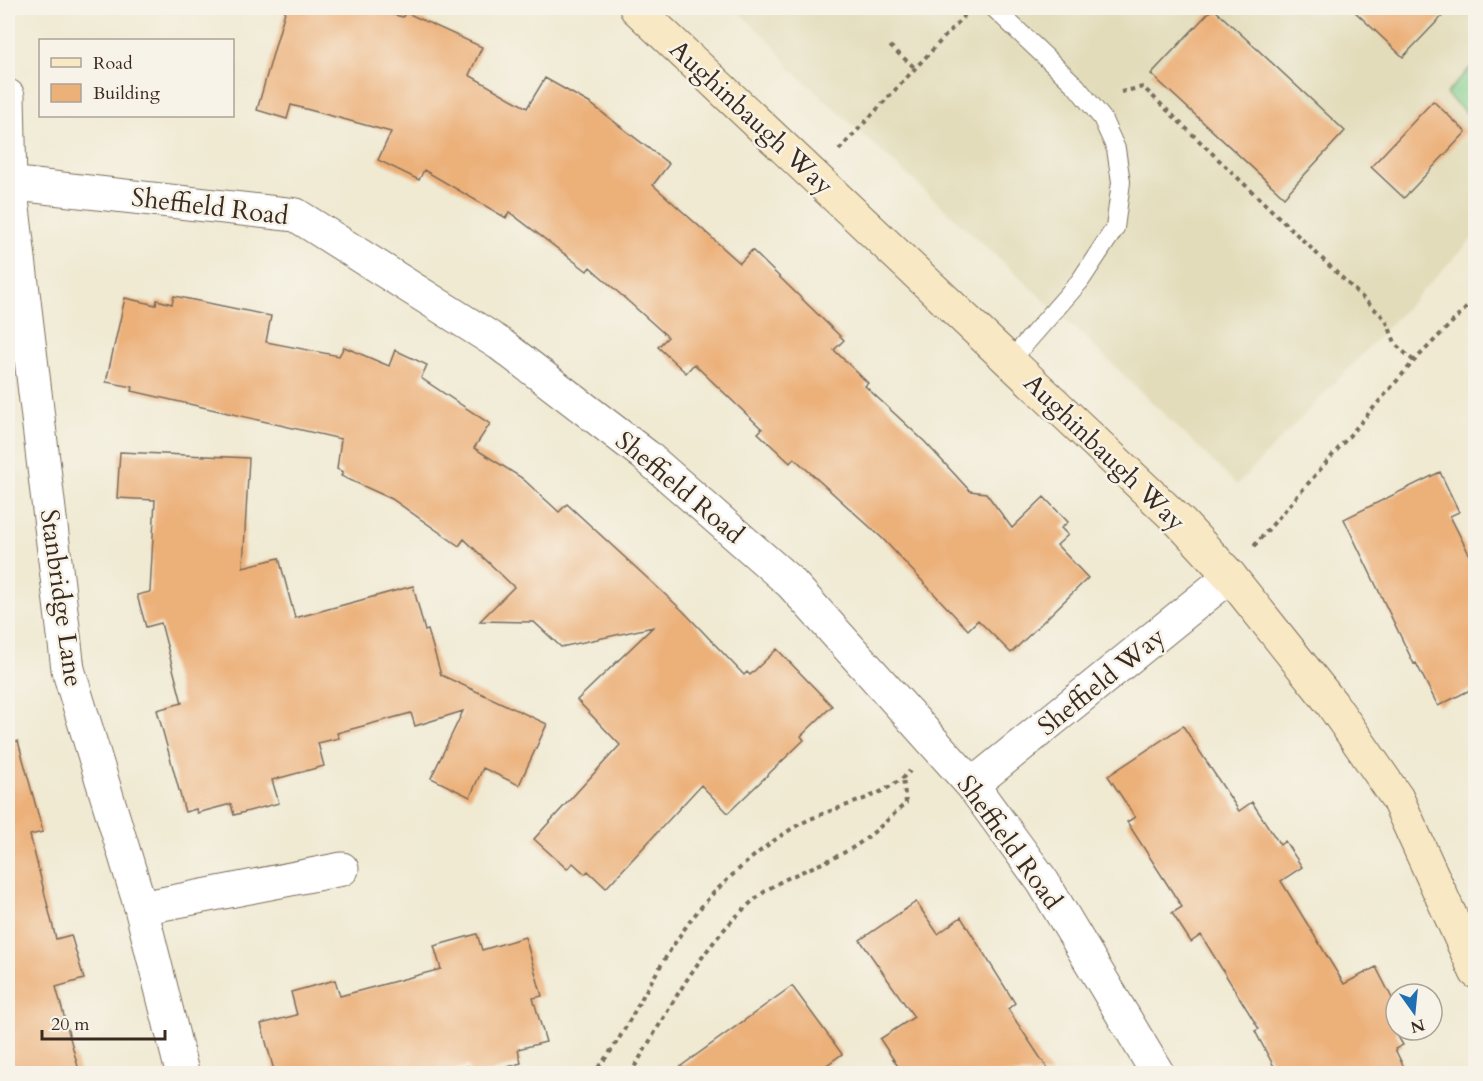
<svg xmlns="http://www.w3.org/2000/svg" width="1483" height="1081" font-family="Cardo,serif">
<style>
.built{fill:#e2dcba}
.green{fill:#81ce8c;stroke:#5e7c55;stroke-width:1.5}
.building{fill:#ecb079}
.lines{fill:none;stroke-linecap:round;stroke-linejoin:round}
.lane-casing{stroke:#7a6d5d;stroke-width:20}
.street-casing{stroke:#7a6d5d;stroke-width:35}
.secondary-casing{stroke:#7a6d5d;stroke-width:35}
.path{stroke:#7a6d5d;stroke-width:4;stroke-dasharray:4.5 4.5;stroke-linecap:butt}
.lane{stroke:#fff;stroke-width:18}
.street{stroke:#fff;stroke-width:33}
.secondary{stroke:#f8e8c3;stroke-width:33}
.labels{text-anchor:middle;stroke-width:5;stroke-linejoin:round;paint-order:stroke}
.street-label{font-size:26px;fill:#3b2a1e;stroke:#f7f3e8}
</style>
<rect width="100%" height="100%" fill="#f7f3e8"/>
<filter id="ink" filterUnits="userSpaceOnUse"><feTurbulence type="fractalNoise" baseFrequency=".0167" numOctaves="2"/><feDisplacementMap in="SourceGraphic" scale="12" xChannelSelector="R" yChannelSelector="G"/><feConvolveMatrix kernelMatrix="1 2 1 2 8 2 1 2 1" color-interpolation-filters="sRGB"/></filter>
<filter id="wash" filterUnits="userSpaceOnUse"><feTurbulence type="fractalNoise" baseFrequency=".008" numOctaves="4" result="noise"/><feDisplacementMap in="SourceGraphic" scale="24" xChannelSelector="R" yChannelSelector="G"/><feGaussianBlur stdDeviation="1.35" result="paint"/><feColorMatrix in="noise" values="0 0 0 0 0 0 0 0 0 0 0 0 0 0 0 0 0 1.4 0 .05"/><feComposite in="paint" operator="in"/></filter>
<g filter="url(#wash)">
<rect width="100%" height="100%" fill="#f0ead3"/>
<!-- built -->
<path class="built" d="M734,8H1475V236L1237,485L1078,331L791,69L773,44Z"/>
<!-- green -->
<path class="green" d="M1475,63V121L1446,94Z"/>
<g id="blocks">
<!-- building -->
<path class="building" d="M286,8H367L403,17L405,12L482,47L469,75L527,108L545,78L591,104L669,164L653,185L740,263L752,250L844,340L834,350L868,383L865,386L925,442L970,491L986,493L1012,528L1044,497L1068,522L1061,528L1068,535L1057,545L1088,578L1011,653L978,620L968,630L882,538L794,458L790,463L758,433L762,429L694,364L686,373L658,347L668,337L590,267L587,271L509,212L506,218L424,170L419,180L378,160L391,132L291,105L287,119L257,110Z
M1213,8L1345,131L1284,197L1151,74Z
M1351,8H1450L1403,57Z
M1433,101L1466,132L1404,198L1371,167Z
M174,296L271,316L266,342L339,356L344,347L389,366L395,350L427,365L421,378L490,424L474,448L522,478L559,512L567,504L683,611L744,675L747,672L750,675L777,649L832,706L801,736L804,740L728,813L701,785L606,888L588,871L585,874L573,863L567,869L534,839L620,745L577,700L653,627L561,647L534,622L480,621L514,587L464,539L459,546L392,499L341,476L343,472L337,469L341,439L132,391L133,387L106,382L125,298L156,305L157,300L172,304Z
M120,452L249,458L243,567L279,558L295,618L413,586L425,631L428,630L441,675L547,724L519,785L483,768L470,797L431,778L463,711L415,726L411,713L337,733L339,738L318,743L324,766L272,780L279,803L234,815L231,804L197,813L196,809L185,812L157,710L182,703L161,623L146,627L137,595L150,592L155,500L117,498Z
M1440,472L1459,512L1450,516L1476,568V687L1438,706L1416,663L1414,664L1344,519Z
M1183,726L1239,811L1252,802L1280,845L1285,841L1302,867L1281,881L1344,984L1376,967L1396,1006V1033L1403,1045L1395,1049L1407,1074H1278L1255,1031L1259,1029L1201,935L1191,942L1172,913L1182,907L1127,822L1135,817L1108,776Z
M18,741L43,832L30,835L56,939L71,935L84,979L56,987L80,1074H8V743Z
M916,902L938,934L961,917L1015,1003L1008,1009L1051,1074H903L880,1039L914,1017L860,940Z
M477,934L482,950L525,937L542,996L533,998L546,1042L518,1049L521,1063L484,1074H470L468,1066L440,1074H275L261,1024L297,1015L291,992L335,980L340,996L441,969L434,946Z
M792,986L842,1054L814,1074H670Z"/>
</g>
</g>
<g filter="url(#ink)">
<use href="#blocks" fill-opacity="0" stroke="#7a6d5d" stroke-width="1.5"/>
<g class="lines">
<defs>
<path id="lane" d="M994,8L1076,86L1102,118L1116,149L1121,182L1115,228L1080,281L1010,361"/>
<path id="street" d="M8,96L10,183L68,669L141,908L182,1072
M8,183L296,215L500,344L645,455L791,583L972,785L1043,882L1158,1074
M972,785L1230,576
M141,908L342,869"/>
<path id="secondary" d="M636,8L1181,523L1230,576L1332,704L1397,798L1476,972"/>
</defs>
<!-- lane casing -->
<use href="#lane" class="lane-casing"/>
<!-- street casing -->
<use href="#street" class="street-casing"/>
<!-- secondary casing -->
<use href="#secondary" class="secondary-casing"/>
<!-- path -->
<path class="path" d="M890,46L915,68
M1121,92L1143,87L1386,320L1396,345L1414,361
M839,150L965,15
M1254,546L1414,361L1476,298
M592,1074C618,1047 632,1014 651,982C671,948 694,910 724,883C748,860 777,835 808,820C840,805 884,798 910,771
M630,1074C668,1013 702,941 759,896C785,875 816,868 845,852C868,840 886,821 906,803L903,778"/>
<!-- lane -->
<use href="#lane" class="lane"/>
<!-- street -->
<use href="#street" class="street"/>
<!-- secondary -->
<use href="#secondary" class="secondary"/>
</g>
</g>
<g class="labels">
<!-- street labels -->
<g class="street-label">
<text transform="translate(752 117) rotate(43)" y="9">Aughinbaugh Way</text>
<text transform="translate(210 206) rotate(7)" y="9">Sheffield Road</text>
<text transform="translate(1105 452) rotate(44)" y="9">Aughinbaugh Way</text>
<text transform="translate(680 487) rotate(40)" y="9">Sheffield Road</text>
<text transform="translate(62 598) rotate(82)" y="9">Stanbridge Lane</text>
<text transform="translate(1101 681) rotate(-39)" y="9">Sheffield Way</text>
<text transform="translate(1010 842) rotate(54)" y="9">Sheffield Road</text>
</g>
</g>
<!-- margin -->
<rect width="1483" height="1081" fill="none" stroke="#f7f3e8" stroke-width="30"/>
<!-- legend -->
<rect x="39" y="39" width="195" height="78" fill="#f7f3e8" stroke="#aca397" stroke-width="1.5"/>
<rect x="51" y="58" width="30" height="9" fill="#f8e8c3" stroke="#aca397" stroke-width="1.5"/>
<text x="93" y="69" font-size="18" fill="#3b2a1e">Road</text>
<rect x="51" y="84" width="30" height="18" fill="#ecb079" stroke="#aca397" stroke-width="1.5"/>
<text x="93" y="99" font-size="18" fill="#3b2a1e">Building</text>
<!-- north arrow -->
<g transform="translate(1414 1012) rotate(165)"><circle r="28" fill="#f7f3e8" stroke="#aca397" stroke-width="1.5"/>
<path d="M0-4.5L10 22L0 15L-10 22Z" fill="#1f6fb2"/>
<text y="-9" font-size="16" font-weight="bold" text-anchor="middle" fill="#3b2a1e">N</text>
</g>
<!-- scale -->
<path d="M42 1030v9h123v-9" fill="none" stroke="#3b2a1e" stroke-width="3"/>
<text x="51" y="1030" font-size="18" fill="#3b2a1e" stroke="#f7f3e8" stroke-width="4.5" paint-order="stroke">20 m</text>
</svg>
